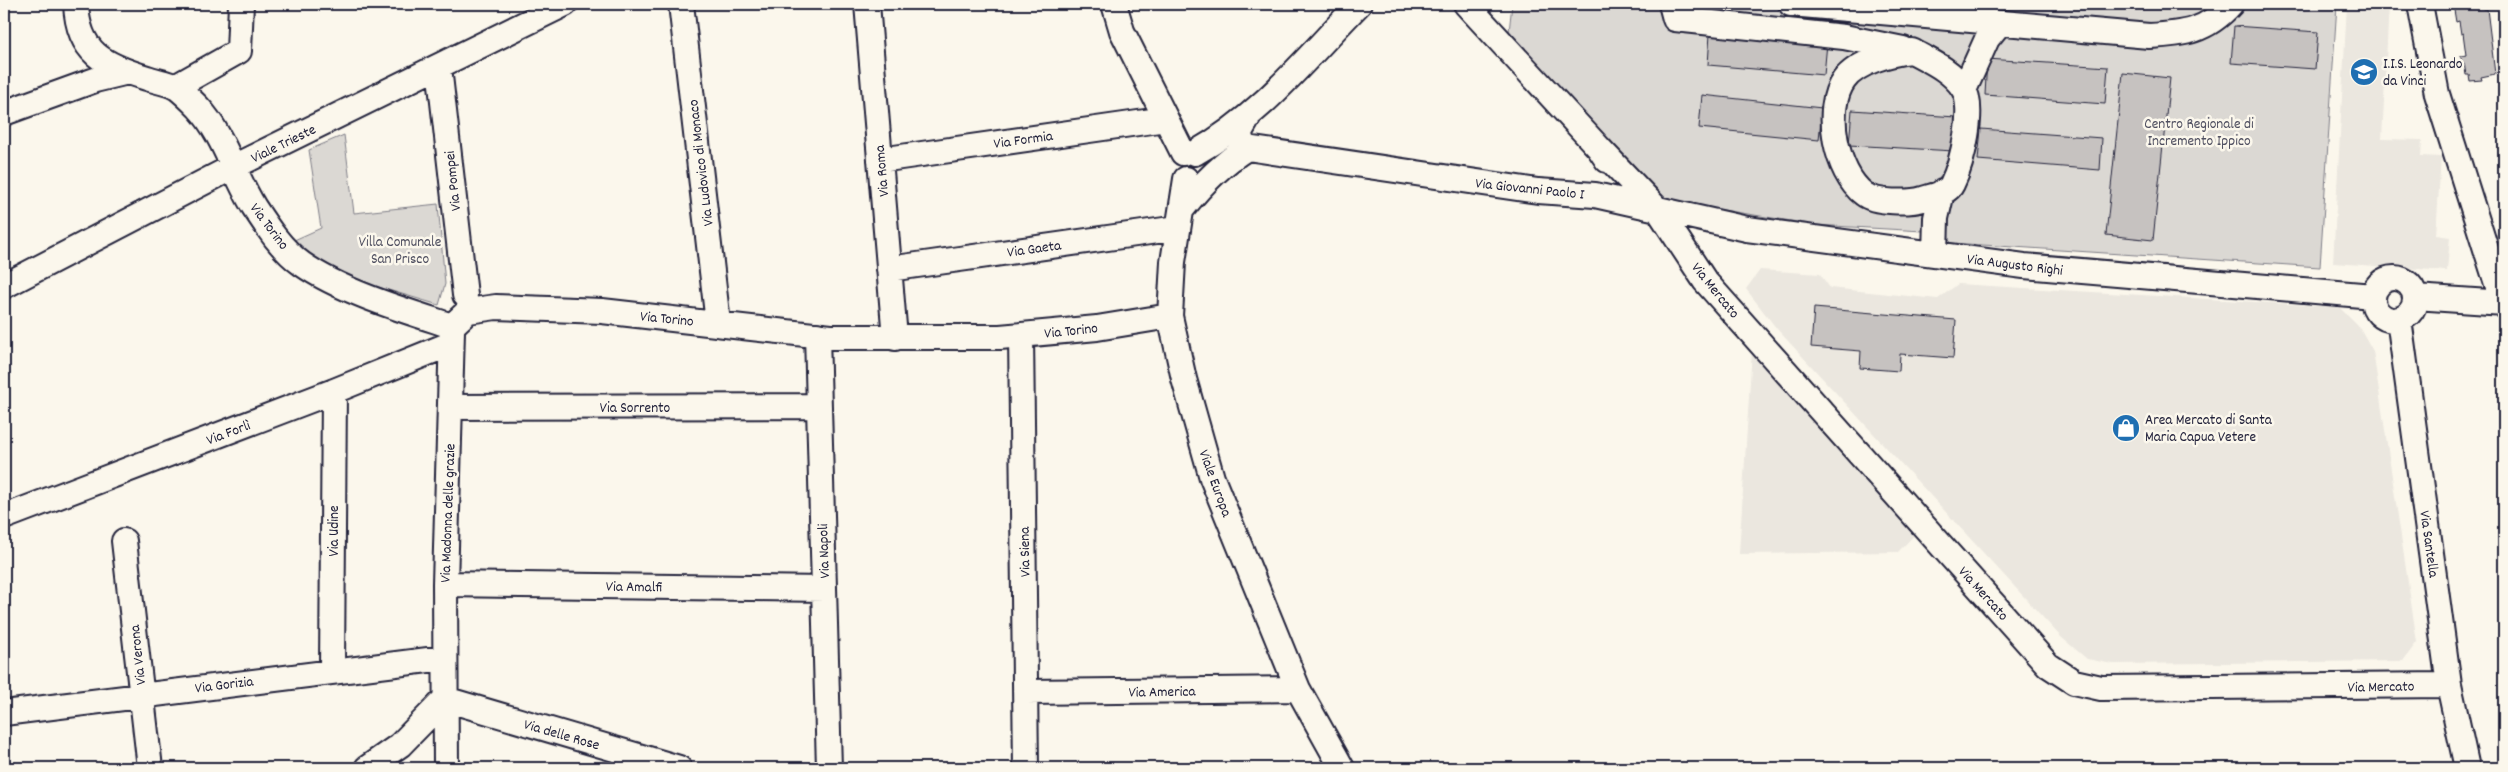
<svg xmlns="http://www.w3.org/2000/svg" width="2508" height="772" font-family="Dekko,sans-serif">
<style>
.built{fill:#ebe7df}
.green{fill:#dbd8d3;stroke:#7e7d87}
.building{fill:#c6c2c0;stroke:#22223b}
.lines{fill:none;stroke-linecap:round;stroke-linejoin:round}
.minor-casing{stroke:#22223b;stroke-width:28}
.minor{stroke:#fbf7ec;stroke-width:24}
.labels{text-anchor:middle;stroke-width:5;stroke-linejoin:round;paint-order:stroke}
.poi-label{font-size:15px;fill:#22223b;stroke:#fbf7ec;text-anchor:start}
.park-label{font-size:15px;fill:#505061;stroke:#fbf7ec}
.street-label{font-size:15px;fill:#22223b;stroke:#fbf7ec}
</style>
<rect width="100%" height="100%" fill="#fbf7ec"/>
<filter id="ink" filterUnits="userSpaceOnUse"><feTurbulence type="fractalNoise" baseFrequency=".02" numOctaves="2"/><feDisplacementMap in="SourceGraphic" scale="10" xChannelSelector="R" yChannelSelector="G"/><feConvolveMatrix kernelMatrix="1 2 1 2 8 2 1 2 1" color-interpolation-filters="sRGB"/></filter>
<g filter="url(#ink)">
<!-- built -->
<path class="built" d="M2347,4H2389L2382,139L2422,140L2421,156L2441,157L2436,235L2450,237L2447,271L2333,263Z
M1760,270L1820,274L1830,288L1938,299L1958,284L2339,307L2360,328L2373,351L2417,642L2403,661L2113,664L2087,659L2061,637L1777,329L1746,289Z
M1753,334L1924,525L1898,552L1739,554Z"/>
<!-- green -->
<path class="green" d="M1512,4H2337L2320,267L1952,243L1941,232L1816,225L1655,199L1509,32Z
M344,135L354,213L438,204L445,284L439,305L375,286L329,268L292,241L321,228L309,150Z"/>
<!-- building -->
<path class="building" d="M2453,4H2483L2484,9H2487L2495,74L2481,77L2482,80L2470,81L2469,75H2466L2464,63H2461V56L2466,55L2463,33L2461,34L2459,21L2456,22Z
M2234,26L2318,32L2315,69L2231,63Z
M1710,34L1827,43L1824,75L1708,65Z
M1987,59L2108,67L2105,104L1985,95Z
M2123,73L2170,78L2153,240L2106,235Z
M1702,95L1822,108L1819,140L1699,128Z
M1852,110L1956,117L1954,151L1849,145Z
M1981,129L2102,138L2100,170L1978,160Z
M1814,308L1956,320L1953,358L1900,354L1899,371L1860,368L1861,351L1811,347Z"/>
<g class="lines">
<defs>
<path id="minor" d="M76,4C78,53 104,65 147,78C156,81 168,83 176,87C183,92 192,101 198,107C224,135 234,175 254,207C267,227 282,250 302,264C342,292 406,311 452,326
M681,4L718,323
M867,4L895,338
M1114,4L1122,31L1183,153
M1466,4L1599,148L1607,160
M1671,4L1675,19L1844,37L1903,49
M1791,4L2149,36C2184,34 2206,32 2231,4
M2420,4L2437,94L2504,306
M1912,51C1930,61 1951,70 1963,88C1976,107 1962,164 1952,184C1948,193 1932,196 1923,199C1910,203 1875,203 1864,194C1836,173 1823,109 1844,80C1857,62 1891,53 1912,51Z
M439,67L465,295
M175,87L239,51L241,4
M1964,90L1987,39L2000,23
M4,113L95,80L128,72
M1248,118L1240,132L1241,141L1247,148L1538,191L1595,195L1747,229L2024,266L2373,296
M1599,148L1659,211L1705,281L2048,665L2074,682L2101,688L2449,685
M1195,153C1260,117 1307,57 1359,4
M880,160L1166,119
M1186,179L1173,262L1170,316L1184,379L1212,478L1298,689L1342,768
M1183,208C1202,184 1221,164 1247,148
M1935,254L1936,218L1942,192
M889,269L1178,228
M2373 299a21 21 0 1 1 42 0a21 21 0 1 1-42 0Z
M4,286L233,167L565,4
M2415,297L2504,303
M2399,319L2449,685L2467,768
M452,326L468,311L496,307L602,311L831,337H1000L1097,328L1170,316
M817,335L829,768
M1021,335L1026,768
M451,407L819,406
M4,517L334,391L450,344
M124,541L150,768
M445,584L824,589
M332,670L334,391
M1026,692L1298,689
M445,699L679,768
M4,713L444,658
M367,768L400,745L445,699
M446,768L445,584L452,331"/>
</defs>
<!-- minor casing -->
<use href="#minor" class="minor-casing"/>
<!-- minor -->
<use href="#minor" class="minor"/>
</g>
</g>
<!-- icons -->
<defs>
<symbol id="school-disc" viewBox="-11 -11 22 22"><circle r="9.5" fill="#1f6fb2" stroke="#fbf7ec"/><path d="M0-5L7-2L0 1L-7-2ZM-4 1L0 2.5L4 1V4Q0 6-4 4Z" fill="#fff"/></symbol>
<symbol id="shop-disc" viewBox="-11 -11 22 22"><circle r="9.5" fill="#1f6fb2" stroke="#fbf7ec"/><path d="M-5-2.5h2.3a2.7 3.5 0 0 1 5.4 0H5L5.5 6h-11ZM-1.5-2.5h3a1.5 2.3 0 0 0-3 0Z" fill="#fff"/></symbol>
</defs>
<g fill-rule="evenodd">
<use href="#school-disc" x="2348" y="56" width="32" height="32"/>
<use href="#shop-disc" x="2110" y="412" width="32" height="32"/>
</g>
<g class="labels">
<!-- poi labels -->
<g class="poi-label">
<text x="2383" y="68">I.I.S. Leonardo<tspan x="2383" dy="17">da Vinci</tspan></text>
<text x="2145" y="424">Area Mercato di Santa<tspan x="2145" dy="17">Maria Capua Vetere</tspan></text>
</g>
<!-- park labels -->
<g class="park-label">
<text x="2199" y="128">Centro Regionale di<tspan x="2199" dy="17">Incremento Ippico</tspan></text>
<text x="400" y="246">Villa Comunale<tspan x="400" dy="17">San Prisco</tspan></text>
</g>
<!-- street labels -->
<g class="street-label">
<text transform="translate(1023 139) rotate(-8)" y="5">Via Formia</text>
<text transform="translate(283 143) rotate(-26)" y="5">Viale Trieste</text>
<text transform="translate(700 163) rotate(-97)" y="5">Via Ludovico di Monaco</text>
<text transform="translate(881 171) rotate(-95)" y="5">Via Roma</text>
<text transform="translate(452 181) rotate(-96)" y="5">Via Pompei</text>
<text transform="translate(1530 188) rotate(6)" y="5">Via Giovanni Paolo I</text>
<text transform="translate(270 226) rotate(53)" y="5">Via Torino</text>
<text transform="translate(1034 248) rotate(-8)" y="5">Via Gaeta</text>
<text transform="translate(2015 264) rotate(7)" y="5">Via Augusto Righi</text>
<text transform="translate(1716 290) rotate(51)" y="5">Via Mercato</text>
<text transform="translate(667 318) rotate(6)" y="5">Via Torino</text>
<text transform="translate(1071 330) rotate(-6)" y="5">Via Torino</text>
<text x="635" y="412">Via Sorrento</text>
<text transform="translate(228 432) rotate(-21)" y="5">Via Forlì</text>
<text transform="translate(1216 483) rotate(70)" y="5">Viale Europa</text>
<text transform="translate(447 513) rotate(-88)" y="5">Via Madonna delle grazie</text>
<text transform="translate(333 531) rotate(-90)" y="5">Via Udine</text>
<text transform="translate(2430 544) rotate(82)" y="5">Via Santella</text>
<text transform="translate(823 551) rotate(-92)" y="5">Via Napoli</text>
<text transform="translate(1024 552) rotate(-91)" y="5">Via Siena</text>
<text transform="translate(634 586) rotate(1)" y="5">Via Amalfi</text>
<text transform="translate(1984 593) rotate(48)" y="5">Via Mercato</text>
<text transform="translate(137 655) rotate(-96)" y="5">Via Verona</text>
<text transform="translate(224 684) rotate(-7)" y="5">Via Gorizia</text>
<text transform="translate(2381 686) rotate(-1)" y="5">Via Mercato</text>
<text transform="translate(1162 691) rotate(-1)" y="5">Via America</text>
<text transform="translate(562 734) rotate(16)" y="5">Via delle Rose</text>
</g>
</g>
<!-- margin -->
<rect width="2508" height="772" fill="none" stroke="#fbf7ec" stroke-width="20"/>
<rect x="10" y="10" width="2488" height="752" fill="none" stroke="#22223b" stroke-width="2" filter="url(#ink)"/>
</svg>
